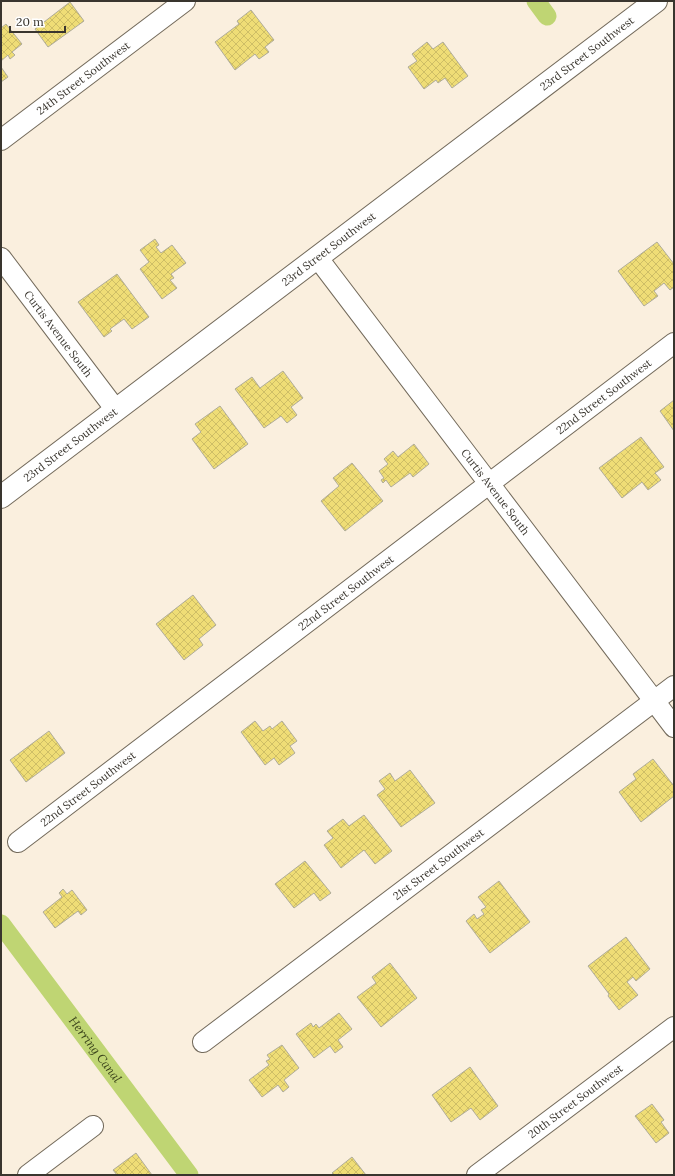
<svg xmlns="http://www.w3.org/2000/svg" width="675" height="1176" font-family="Lora,serif">
<style>
.lines{fill:none;stroke-linecap:round;stroke-linejoin:round}
.canal{stroke:#bfd573;stroke-width:19}
.building{fill:url(#building-cross-hatch);stroke:#afac9a}
.minor-casing{stroke:#736a5b;stroke-width:22}
.tertiary-casing{stroke:#736a5b;stroke-width:24}
.minor{stroke:#fff;stroke-width:20}
.tertiary{stroke:#fff;stroke-width:22}
.labels{text-anchor:middle;stroke-width:4;stroke-linejoin:round;paint-order:stroke}
.street-label{font-size:11px;fill:#39352e;stroke:#fff}
.water-label{font-size:12px;font-style:italic;fill:#3b441b;stroke:#fff}
</style>
<defs>
<pattern id="building-cross-hatch" width="8" height="8" patternUnits="userSpaceOnUse"><rect width="8" height="8" fill="#efdd76"/><path d="M0 0l8 8M0 8l8-8" fill="none" stroke="#cebe66"/></pattern>
</defs>
<rect width="100%" height="100%" fill="#faefde"/>
<g class="lines">
<!-- canal -->
<g class="canal">
<path d="M536,1L547,16"/>
<path id="s1" d="M1,924L189,1175"/>
</g>
</g>
<!-- building -->
<path class="building" d="M70,2L84,21L48,47L35,29Z
M251,10L274,40L265,47L269,52L259,59L255,54L235,70L215,42L239,24L237,21Z
M6,24L22,44L12,52L15,55L10,59L8,55L1,61V28Z
M427,42L433,49L443,42L468,76L452,88L445,78L438,83L436,80L424,89L408,67L417,61L412,54Z
M1,67L8,77L1,82Z
M155,239L159,245L156,247L161,253L172,245L186,263L171,274L174,278L170,280L177,288L162,299L140,269L149,262L140,250Z
M657,242L674,264V287L670,290L664,283L654,291L658,296L644,306L618,271Z
M117,274L149,317L132,329L124,319L110,329L112,331L104,337L78,302Z
M283,371L303,398L291,407L297,415L287,423L281,416L264,428L235,389L252,377L260,388Z
M674,400V431L660,411Z
M220,406L248,444L214,469L192,439L201,432L195,424Z
M641,437L664,467L655,473L661,480L648,490L642,482L622,498L599,468Z
M414,444L429,464L413,477L410,473L391,487L386,480L383,483L381,480L384,478L379,471L388,464L384,459L393,451L398,457Z
M352,463L383,501L345,531L321,501L339,486L333,478Z
M193,595L216,625L199,639L203,645L184,660L156,624Z
M255,721L263,731L270,726L272,729L282,721L297,741L290,746L295,753L279,765L274,758L265,765L241,732Z
M49,731L65,753L26,782L10,760Z
M653,759L674,786V796L641,822L619,792L636,779L633,774Z
M410,770L435,803L401,827L377,795L385,789L379,781L390,773L395,781Z
M364,815L392,851L375,864L364,850L341,868L324,845L333,838L327,831L343,819L349,826Z
M305,861L331,893L320,901L314,893L294,908L275,884Z
M499,881L530,922L490,953L466,921L474,914L477,919L484,914L481,910L486,907L478,897Z
M63,889L67,894L72,890L87,910L81,915L78,911L55,928L43,912L62,897L59,893Z
M626,937L650,969L636,981L633,977L627,982L638,995L619,1010L608,996L609,994L588,966Z
M390,963L417,998L381,1027L357,997L376,983L372,977Z
M339,1013L352,1029L338,1040L343,1047L335,1053L330,1046L314,1058L296,1034L311,1023L313,1027L316,1024L319,1028Z
M282,1045L299,1068L284,1080L289,1087L283,1092L278,1085L262,1097L249,1080L269,1065L266,1061L270,1059L267,1055Z
M470,1067L498,1106L480,1120L471,1108L451,1122L432,1095Z
M652,1104L664,1120L661,1122L669,1133L656,1143L635,1116Z
M136,1153L152,1175H117L113,1170Z
M352,1157L366,1175H334L332,1173Z"/>
<g class="lines">
<defs>
<g id="minor">
<path id="s2" d="M1,140L185,1"/>
<path id="s3" d="M317,257L674,727"/>
<path id="s4" d="M1,258L116,410"/>
<path id="s5" d="M18,842L674,343"/>
<path id="s6" d="M203,1042L674,686"/>
<path d="M28,1175L93,1126"/>
<path id="s7" d="M477,1175L674,1027"/>
</g>
<g id="tertiary">
<path id="s8" d="M1,497L656,1"/>
</g>
</defs>
<!-- minor casing -->
<use href="#minor" class="minor-casing"/>
<!-- tertiary casing -->
<use href="#tertiary" class="tertiary-casing"/>
<!-- minor -->
<use href="#minor" class="minor"/>
<!-- tertiary -->
<use href="#tertiary" class="tertiary"/>
</g>
<g class="labels">
<!-- street labels -->
<g class="street-label">
<text dy="4" stroke="none"><textPath href="#s8" startOffset="735">23rd Street Southwest</textPath></text>
<text dy="4" stroke="none"><textPath href="#s2" startOffset="103">24th Street Southwest</textPath></text>
<text dy="4" stroke="none"><textPath href="#s8" startOffset="411">23rd Street Southwest</textPath></text>
<text dy="4" stroke="none"><textPath href="#s4" startOffset="95">Curtis Avenue South</textPath></text>
<text dy="4" stroke="none"><textPath href="#s5" startOffset="736">22nd Street Southwest</textPath></text>
<text dy="4" stroke="none"><textPath href="#s8" startOffset="87">23rd Street Southwest</textPath></text>
<text dy="4" stroke="none"><textPath href="#s3" startOffset="295">Curtis Avenue South</textPath></text>
<text dy="4" stroke="none"><textPath href="#s5" startOffset="412">22nd Street Southwest</textPath></text>
<text dy="4" stroke="none"><textPath href="#s5" startOffset="88">22nd Street Southwest</textPath></text>
<text dy="4" stroke="none"><textPath href="#s6" startOffset="295">21st Street Southwest</textPath></text>
<text dy="4" stroke="none"><textPath href="#s7" startOffset="123">20th Street Southwest</textPath></text>
</g>
<!-- water labels -->
<g class="water-label">
<text dy="4" stroke="none"><textPath href="#s1" startOffset="157">Herring Canal</textPath></text>
</g>
</g>
<!-- border -->
<rect width="675" height="1176" fill="none" stroke="#39352e" stroke-width="4"/>
<!-- scale -->
<path d="M10 26v6h55v-6" fill="none" stroke="#39352e" stroke-width="2"/>
<text x="16" y="26" font-size="12" fill="#39352e" stroke="#ffffff" stroke-width="3" paint-order="stroke">20 m</text>
</svg>
